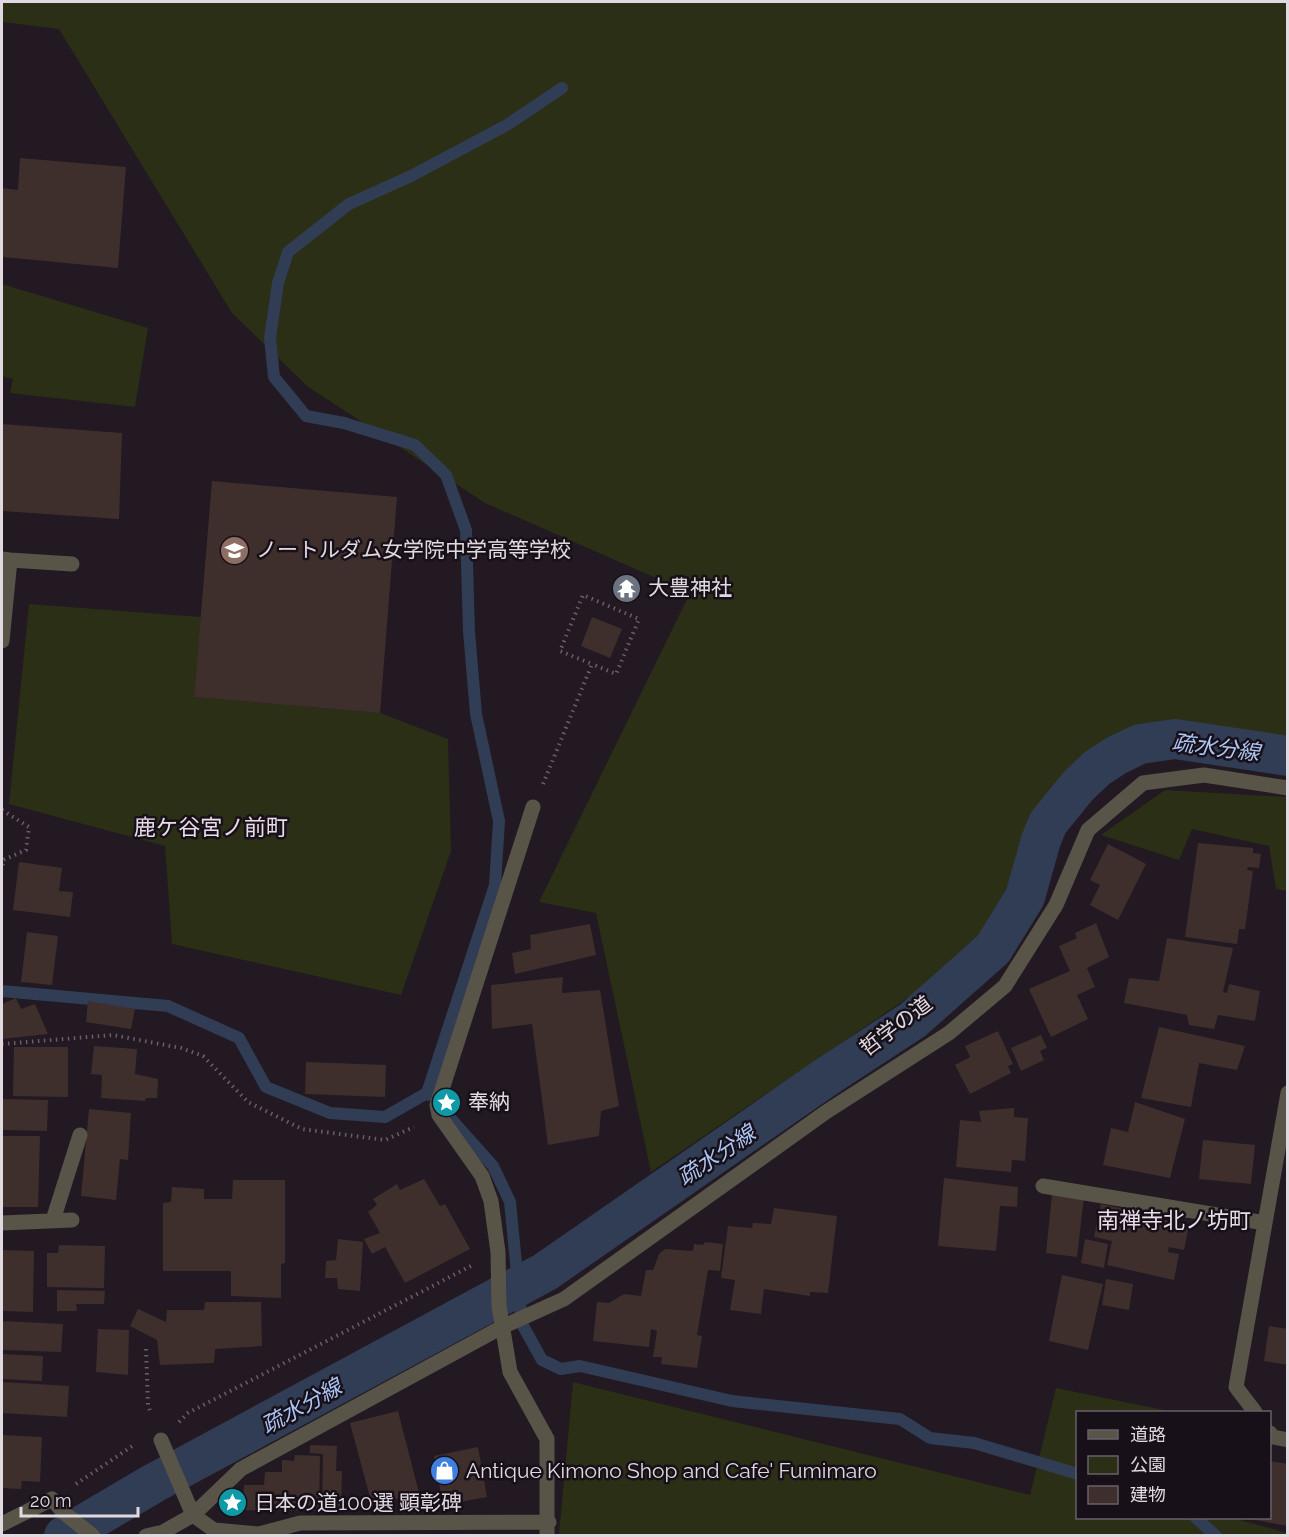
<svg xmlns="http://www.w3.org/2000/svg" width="1289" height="1537" font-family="Raleway,'Noto Sans JP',sans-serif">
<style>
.green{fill:#2a2f15}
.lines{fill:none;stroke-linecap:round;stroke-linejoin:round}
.stream{stroke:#303d55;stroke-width:12}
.canal{stroke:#303d55;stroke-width:40}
.building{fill:#3e2f2c}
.path{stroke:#686068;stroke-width:4;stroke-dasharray:1.5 4.5;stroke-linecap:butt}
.minor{stroke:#595448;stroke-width:15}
.labels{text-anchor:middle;stroke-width:5;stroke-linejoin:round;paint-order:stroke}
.poi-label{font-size:21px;fill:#e0d9df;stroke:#181018;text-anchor:start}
.street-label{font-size:21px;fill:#e0d9df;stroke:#181018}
.water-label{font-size:22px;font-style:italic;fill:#aac5f6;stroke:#181018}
.neighbourhood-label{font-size:22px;fill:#e9dce9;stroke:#181018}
</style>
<rect width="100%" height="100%" fill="#221922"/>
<!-- green -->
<path class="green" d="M2,2H1287V751L1128,731L962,961L651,1172L596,913L539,902L690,593L485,503L307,386L232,313L59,29L2,22Z
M2,284L148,328L135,407L10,393L13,379L2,376Z
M29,604L201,617L194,697L380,713L448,739L451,851L401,995L172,944L165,846L9,804Z
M1165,790L1287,797V891L1276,889L1269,846L1192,829L1179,860L1101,835Z
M573,1382L1030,1495L1056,1388L1174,1412H1078V1518H1233L1287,1533V1535H559Z"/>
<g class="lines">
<!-- stream -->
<path class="stream" d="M2,991L168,1006L239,1038L266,1087L330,1113L385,1117L427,1093
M429,1095L427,1093L495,885L499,821L476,714L469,631L466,530L446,475L415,445L344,423L306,416L274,377L270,338L278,283L288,252L349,204L411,176L507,125L562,88
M443,1110L493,1166L510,1202L522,1324L542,1360L561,1369L580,1366L732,1401L900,1419L930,1438L974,1443L1078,1474
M1196,1518L1216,1536"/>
<!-- canal -->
<path class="canal" d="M64,1536L154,1483L545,1272L826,1077L913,1020L993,949L1025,897L1041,840L1048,823L1078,786L1097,768L1117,755L1140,744L1175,739L1288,756"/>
</g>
<!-- building -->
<path class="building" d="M20,158L126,167L118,268L3,257L2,188L18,190Z
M2,424L122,433L119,519L2,511Z
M212,481L397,497L380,713L194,697Z
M592,617L622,629L610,658L581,646Z
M1198,843L1253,848V853L1261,854L1259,868L1248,867L1247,870L1253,871L1245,929H1239L1237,944L1185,937Z
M1108,844L1146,864L1118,920L1090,905L1100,885L1090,880Z
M19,862L62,868L59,891L73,892L70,917L13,910Z
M1096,923L1109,957L1087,968L1095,987L1077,995L1088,1019L1051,1037L1029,989L1070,971L1059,946L1077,938L1075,933Z
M590,924L596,955L515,974L512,953L531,949L530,935Z
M27,932L58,936L52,985L21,982Z
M1167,938L1233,948L1223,992L1227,993L1229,984L1260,991L1255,1021L1218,1015L1214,1029L1189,1025L1187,1015L1124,1003L1129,978L1159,981Z
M563,977L562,993L600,990L619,1106L601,1111L599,1136L548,1145L532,1024L492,1029L491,985Z
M16,998L21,1009L35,1004L48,1034L2,1039V1004Z
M88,1001L135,1009L131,1029L86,1022Z
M1159,1027L1245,1046L1237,1070L1199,1063L1191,1107L1141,1098Z
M998,1031L1013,1064L1008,1066L1011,1073L970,1094L955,1065L970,1057L965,1046Z
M1041,1035L1047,1048L1040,1051L1044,1060L1021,1071L1011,1048Z
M94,1046L137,1049L135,1074L158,1079L157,1098H146L145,1101L101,1098L102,1075L91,1074Z
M14,1047H68V1097L13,1096Z
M306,1062L386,1065L385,1097L305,1094Z
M2,1099L48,1100L47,1131L2,1130Z
M1135,1102L1185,1119L1170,1178L1103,1165L1111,1128L1128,1132Z
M1014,1108V1117L1028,1118L1025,1161L1012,1160L1011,1172L956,1167L960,1120L981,1122L979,1111Z
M89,1109L131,1113L128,1160L120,1159L116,1200L81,1196Z
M2,1136H40L38,1207H2Z
M1203,1140L1255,1145L1251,1184L1199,1179Z
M944,1178L1018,1187L1017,1207L1000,1206L996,1251L938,1246Z
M424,1179L440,1206L445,1204L470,1249L405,1283L385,1247L372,1254L364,1239L380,1233L368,1212L377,1205L373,1199L397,1184L400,1190Z
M233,1180H285V1263L281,1264V1298L231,1296V1271H163V1203L171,1202L172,1187L204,1189V1199H232Z
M1052,1194L1084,1197L1077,1257L1046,1253Z
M1101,1204L1128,1210L1127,1216L1165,1224V1220L1189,1225L1184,1250L1169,1247L1168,1252L1179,1254L1174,1280L1107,1265L1112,1241L1094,1237Z
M774,1208L837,1216L828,1293L810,1292V1296L764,1289L761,1314L730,1310L735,1280L721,1278L728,1226L752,1228L753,1223L771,1224Z
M338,1239L363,1242L360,1291L338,1289L337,1278H325L326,1261L336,1260Z
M1085,1239L1108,1244L1104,1268L1081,1263Z
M705,1242L723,1244L720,1271L708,1270L697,1335L702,1336L697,1368L661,1364L662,1357H653L657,1331L651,1329L649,1347L593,1341L597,1302L609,1303L624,1294L641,1296L646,1270H653L659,1254L665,1249L693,1251L694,1244L703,1245Z
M59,1245L105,1246L104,1288L47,1287V1253H58Z
M2,1250L34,1251L33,1312L2,1311Z
M1062,1275L1103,1284L1088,1350L1049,1341Z
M1106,1279L1133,1284L1129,1310L1102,1305Z
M57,1290L105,1291L104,1304H76L77,1311H57Z
M205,1302H261L262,1346L215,1349L214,1363L160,1365L157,1340L130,1326L138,1309L166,1322L167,1310H204Z
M2,1321L63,1324L61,1352L2,1350Z
M1269,1326L1288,1329V1365L1264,1361Z
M98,1329L129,1330L128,1375L96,1372Z
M2,1354L43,1356L42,1381L2,1379Z
M2,1382L69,1386L67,1417L2,1413Z
M398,1411L419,1493L372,1505L350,1423Z
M3,1435L42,1437L40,1482L22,1481L21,1489L2,1488Z
M310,1445L337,1446L336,1471H342L341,1511L322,1510L323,1454L310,1453Z
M478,1447L487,1497L443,1505L434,1456Z
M295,1455L320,1456L319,1511L243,1510L244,1485H264L265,1472H282V1460L294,1461Z
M1270,1461L1288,1464V1526L1250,1519L1270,1518Z"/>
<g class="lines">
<!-- path -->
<path class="path" d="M543,784L592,664L560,651L583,595L639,619L616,674L592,664
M2,810L29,827L26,850L3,860L2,870
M2,1044L113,1035L181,1048L203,1056L248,1102L302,1129L385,1140L414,1127
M146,1349L148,1405L151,1414
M179,1422L188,1413L471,1266
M76,1484L134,1445"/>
<!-- minor -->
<path class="minor" d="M2,559L10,560L2,641
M10,560L72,564
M533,807L437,1105L439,1115L482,1176L491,1201L498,1252L499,1306L510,1372L547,1439V1536
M1043,1186L1265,1223
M53,1220L80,1135
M2,1223L72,1220
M1255,1412L1236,1387L1288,1093
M1270,1433L1273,1437L1288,1440
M161,1440L193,1515L214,1530L259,1534L300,1523L549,1522
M2,1524L52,1499L63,1512L93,1536
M146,1536L163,1532L193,1515L241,1469L502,1327L564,1299L826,1112L949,1033L1005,986L1056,905L1088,830L1143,783L1204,775L1288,788"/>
</g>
<!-- icons -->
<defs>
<symbol id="school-disc" viewBox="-11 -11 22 22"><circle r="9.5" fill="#8d6e63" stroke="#181018"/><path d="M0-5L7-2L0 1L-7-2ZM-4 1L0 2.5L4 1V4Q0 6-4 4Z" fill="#fff"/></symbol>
<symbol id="temple-disc" viewBox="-11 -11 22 22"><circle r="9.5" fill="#6b7280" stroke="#181018"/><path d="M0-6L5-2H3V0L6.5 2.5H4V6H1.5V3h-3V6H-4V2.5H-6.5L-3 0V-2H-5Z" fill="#fff"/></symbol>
<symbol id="sight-disc" viewBox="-11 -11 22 22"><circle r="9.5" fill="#0f9aa8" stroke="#181018"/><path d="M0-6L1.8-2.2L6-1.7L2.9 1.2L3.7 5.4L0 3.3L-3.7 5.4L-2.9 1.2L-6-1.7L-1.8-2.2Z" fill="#fff"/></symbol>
<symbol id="shop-disc" viewBox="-11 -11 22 22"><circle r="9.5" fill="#3f7fe0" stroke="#181018"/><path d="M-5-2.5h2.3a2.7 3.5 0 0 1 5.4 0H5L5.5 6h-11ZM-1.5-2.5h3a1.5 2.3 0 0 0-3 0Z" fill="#fff"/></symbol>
</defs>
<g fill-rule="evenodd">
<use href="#school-disc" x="218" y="534" width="33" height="33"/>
<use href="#temple-disc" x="610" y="572" width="33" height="33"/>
<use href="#sight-disc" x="430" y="1086" width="33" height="33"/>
<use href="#shop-disc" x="428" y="1454" width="33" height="33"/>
<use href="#sight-disc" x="216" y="1486" width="33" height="33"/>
</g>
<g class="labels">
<!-- poi labels -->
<g class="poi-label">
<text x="256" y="557">ノートルダム女学院中学高等学校</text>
<text x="648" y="595">大豊神社</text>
<text x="468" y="1109">奉納</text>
<text x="466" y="1478">Antique Kimono Shop and Cafe' Fumimaro</text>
<text x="254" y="1510">日本の道100選 顕彰碑</text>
</g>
<!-- street labels -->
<g class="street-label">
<text transform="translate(896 1026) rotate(-37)" y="7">哲学の道</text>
</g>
<!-- water labels -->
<g class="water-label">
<text transform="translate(1216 747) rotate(7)" y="8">疏水分線</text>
<text transform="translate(716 1155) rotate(-34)" y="8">疏水分線</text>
<text transform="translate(301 1406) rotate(-29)" y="8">疏水分線</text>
</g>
<!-- neighbourhood labels -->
<g class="neighbourhood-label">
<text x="211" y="835">鹿ケ谷宮ノ前町</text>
<text x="1174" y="1228">南禅寺北ノ坊町</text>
</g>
</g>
<!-- border -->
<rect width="1289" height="1537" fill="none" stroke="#e0d9df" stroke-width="6"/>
<!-- legend -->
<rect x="1076" y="1411" width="195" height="108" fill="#181018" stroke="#686068" stroke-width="1.5"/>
<rect x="1088" y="1430" width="30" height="9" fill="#595448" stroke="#686068" stroke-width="1.5"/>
<text x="1130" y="1441" font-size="18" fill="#e0d9df">道路</text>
<rect x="1088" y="1456" width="30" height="18" fill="#2a2f15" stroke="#686068" stroke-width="1.5"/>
<text x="1130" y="1471" font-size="18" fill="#e0d9df">公園</text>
<rect x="1088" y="1486" width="30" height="18" fill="#3e2f2c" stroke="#686068" stroke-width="1.5"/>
<text x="1130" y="1501" font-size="18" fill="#e0d9df">建物</text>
<!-- scale -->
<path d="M21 1507v9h117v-9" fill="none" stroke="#e0d9df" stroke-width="3"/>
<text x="30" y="1507" font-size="18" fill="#e0d9df" stroke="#181018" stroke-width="4.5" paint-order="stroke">20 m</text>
</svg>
